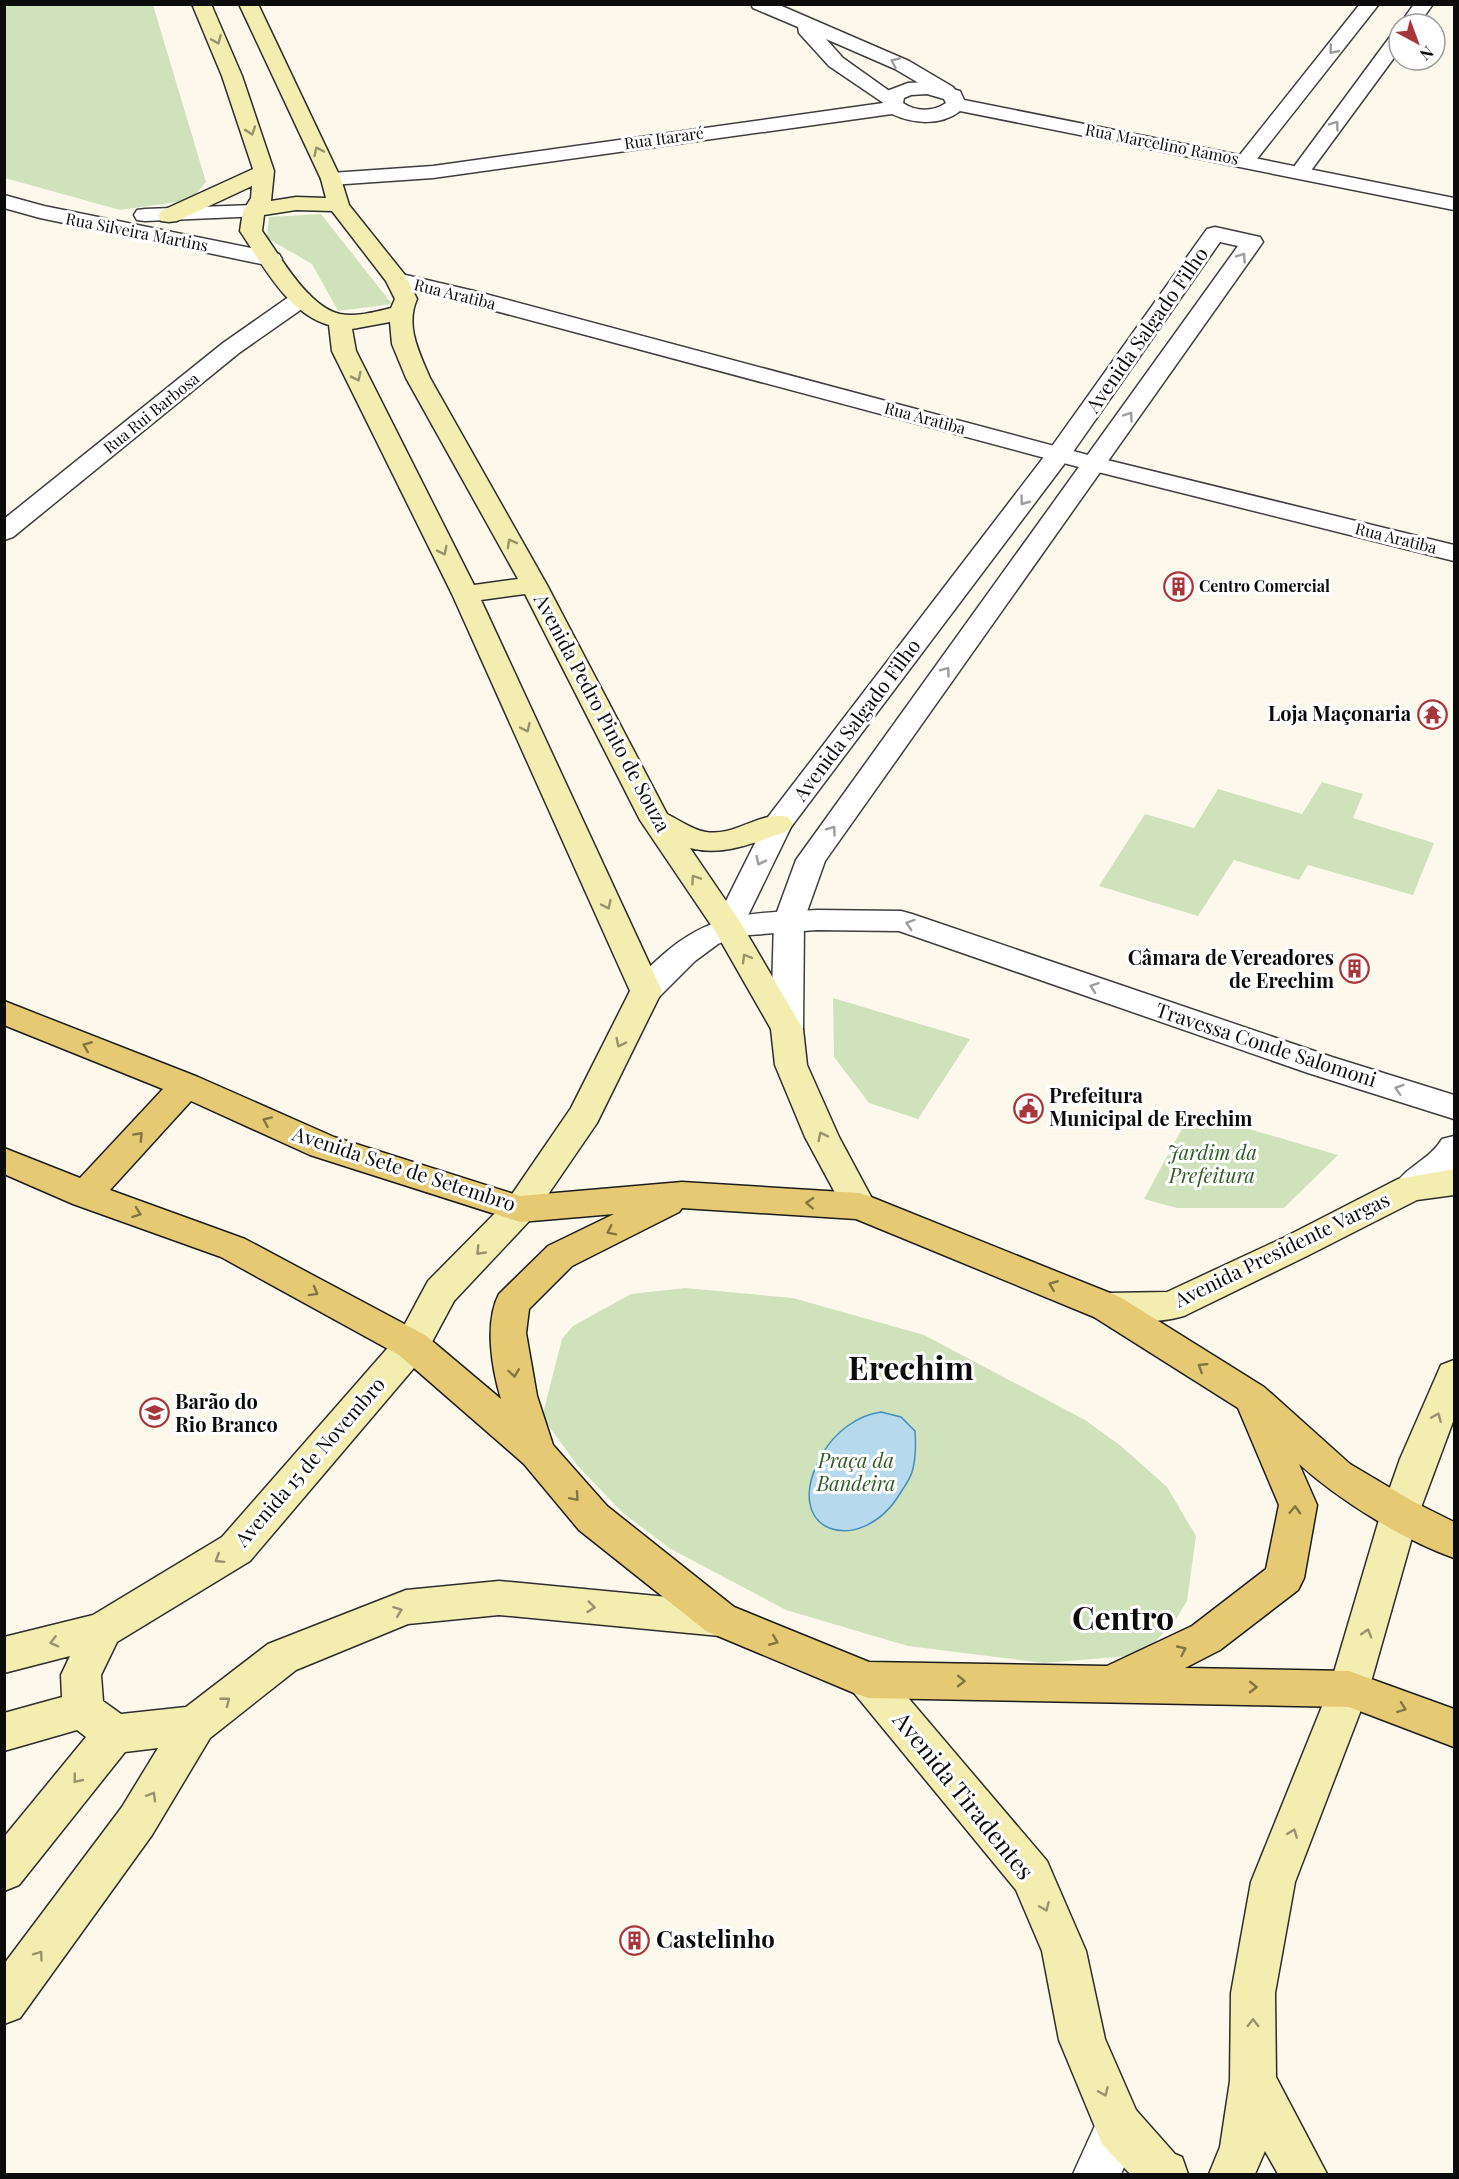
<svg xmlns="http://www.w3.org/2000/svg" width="1459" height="2179" font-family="'Playfair Display',serif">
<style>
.green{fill:#cfe2bb}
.water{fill:#b7d9ed;stroke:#488dbb;stroke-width:1.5}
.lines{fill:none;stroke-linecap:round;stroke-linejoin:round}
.minor-casing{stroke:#3e3e3e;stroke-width:3}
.tertiary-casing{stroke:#3e3e3e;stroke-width:3}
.secondary-casing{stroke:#2d2d2d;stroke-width:3}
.primary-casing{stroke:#1c1c1c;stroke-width:3}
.minor{fill:#fff;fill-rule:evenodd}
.tertiary{fill:#fff;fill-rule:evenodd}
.secondary{fill:#f4edb0;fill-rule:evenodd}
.primary{fill:#e6ca73;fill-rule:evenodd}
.oneway{stroke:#97936e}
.oneway2{stroke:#9d9d9d}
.oneway3{stroke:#837444}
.labels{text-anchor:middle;stroke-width:6;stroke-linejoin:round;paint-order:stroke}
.far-street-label{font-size:16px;fill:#0b0b0b;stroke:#fff}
.far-poi-label{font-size:16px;font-weight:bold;fill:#0b0b0b;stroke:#fff;text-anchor:start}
.street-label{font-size:20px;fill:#0b0b0b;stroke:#fff}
.poi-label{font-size:20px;font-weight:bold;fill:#0b0b0b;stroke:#fff;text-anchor:end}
.park-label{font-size:20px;font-style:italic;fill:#305a25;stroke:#fff}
.near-street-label{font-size:24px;fill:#0b0b0b;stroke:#fff}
.near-poi-label{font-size:24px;font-weight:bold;fill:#0b0b0b;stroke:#fff;text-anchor:start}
.town-label{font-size:32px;font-weight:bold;fill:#0b0b0b;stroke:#fff}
.near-district-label{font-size:32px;font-weight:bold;fill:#0b0b0b;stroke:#fff}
</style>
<rect width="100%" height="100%" fill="#fcf9ec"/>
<!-- green -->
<path class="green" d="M4,5H153L206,182L191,200L120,210L5,178Z
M321,214L392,304L338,311L312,264L267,238L269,217Z
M1322,782L1363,794L1353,818L1434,843L1413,895L1308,865L1299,880L1234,860L1198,916L1099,886L1145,814L1194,828L1218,789L1302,814Z
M833,998L970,1039L918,1119L869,1103L834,1057Z
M1191,1112L1338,1155L1284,1208H1177L1144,1199Z
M685,1288L793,1298L924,1335L1085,1420L1121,1446L1167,1487L1196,1536L1187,1601L1176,1619L1156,1641L1128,1656L1044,1663L908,1646L786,1610L671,1549L623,1513L578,1466L542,1417L562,1339L573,1326L631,1294Z"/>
<!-- water -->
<path class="water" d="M881,1412L901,1417L915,1431C916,1445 916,1459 912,1472C910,1479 905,1486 901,1492C861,1560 776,1533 823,1453C835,1432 858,1415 881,1412Z"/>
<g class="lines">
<defs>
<path id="minor" d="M751,4H777L909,61L953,87L956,91L953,95H939L895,69L826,39L843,58L902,100L899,104H885L829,66L799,33L798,27L753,8Z
M1360,4H1379L1253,164L1246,166L1239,164L1236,160L1239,156Z
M1414,4H1433L1419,24H1400Z
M1399,32V51L1307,176L1300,178L1293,176L1290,172L1293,168L1392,34Z
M4,195L44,206L271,252L279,254L282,259L279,264L271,266L40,218L4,208Z
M254,205L262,206L265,211L262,216L145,221L137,220L134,215L137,210L145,209Z
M1215,227L1260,237L1263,242L825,861L804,920L803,1029L798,1037L787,1040L776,1037L771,1029L774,920L796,860L1238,246L1220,242L1068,459L791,827L739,934L728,937L717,934L713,927L768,817L1050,449L1207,229Z"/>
<path id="tertiary" d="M927,82L960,91L964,100L1454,198V210L960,111C941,126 913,124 892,114L433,178L331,185L324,183L321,179L324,175L331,173L433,166L883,103L887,91L908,83ZM927,94L944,99L946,103C933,112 916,112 903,103L904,98L911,95Z
M397,273L474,291L1103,459L1454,545V561L1086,469L462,302L389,285L386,280L389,275Z
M301,292L309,294L312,299L309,304L239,353L13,537L4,540V519L223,343L293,294Z
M817,910L901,911L912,914L1332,1057L1454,1095V1119L1308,1073L899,931L817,930L736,936L718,944L695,961L657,999L646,1002L635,999L630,991C639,976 652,964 665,953C714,911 755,913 817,910Z
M1454,1136V1171C1437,1185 1422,1204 1398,1197L1393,1188C1404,1167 1430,1160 1442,1139Z
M1119,2104L1136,2110L1142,2127L1121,2174H1073L1102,2110Z"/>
<path id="secondary" d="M192,4H211L242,76L274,171L271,201L296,197L326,198L321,179L239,4H258L341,179L349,205L405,275L417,299C405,326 419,352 430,378L547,585L667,814C679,820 693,830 706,832C735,837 761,810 788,817L793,824L788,831C756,842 724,857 690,848L739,920L803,1029L807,1065L839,1137L876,1206L871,1215L859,1219L847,1215L805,1137L775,1065L771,1029L715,931L640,820L525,594L481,600L662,991L597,1123L532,1218L454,1301L425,1355L250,1561L117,1642L101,1675L103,1701L121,1714L186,1707L268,1644L406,1590L499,1581L720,1602L734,1607L740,1619L734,1631L720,1636L499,1615L408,1624L296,1670L210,1738L152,1835L20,2018L4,2024V1964L122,1807L158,1748L125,1752L19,1885L4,1891V1837L86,1737L77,1730L4,1751V1713L62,1697L61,1675L70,1656L4,1673V1637L93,1615L222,1537L399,1335L428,1281L508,1200L571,1108L630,991L452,594L332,351L329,325C287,313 263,265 240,231L243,211L251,198L252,186L177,221L169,222L161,221L158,216L161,211L253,169L222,76ZM296,210L332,211L386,281L395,299L391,308C375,312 357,317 340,314C308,307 280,256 262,231L264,215ZM390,322L392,344L406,378L518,579L474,585L356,351L352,329Z
M1454,1169V1195L1417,1200L1307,1256L1184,1316C1161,1323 1117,1324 1094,1317L1089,1307L1094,1297L1107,1293L1167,1292L1283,1238L1398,1179Z
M1454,1360V1419L1419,1513L1369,1689L1295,1882L1275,1993L1276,2077L1327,2174H1278L1265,2151L1255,2174H1209L1220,2147L1230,2081L1231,1993L1251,1882L1329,1689L1381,1513L1400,1459L1441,1365Z
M868,1662L882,1667L1047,1861L1086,1951L1105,2039L1136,2110L1175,2154L1182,2157L1188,2174H1130L1102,2144L1059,2040L1042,1951L1016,1890L854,1693L848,1680L854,1667Z"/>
<path id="primary" d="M4,1001L198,1077L334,1137L520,1196L682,1182L859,1193L871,1197L1120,1297L1264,1387L1350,1464L1414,1502L1454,1522V1558C1403,1540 1339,1500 1299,1464L1317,1505L1304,1578L1298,1590L1220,1650L1185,1668L1349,1671L1454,1709V1747L1349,1707L868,1698L854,1693L706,1631L579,1530L524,1464L399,1355L221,1257L73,1204L4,1174V1148L80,1178L163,1089L4,1025ZM191,1101L310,1155L520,1222L614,1214L548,1246L499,1294C484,1323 492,1369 501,1399L425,1335L245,1239L110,1190ZM682,1208L856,1219L1094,1317L1238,1408L1279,1505L1266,1569L1192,1626L1107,1666L869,1662L734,1607L607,1506L553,1445L537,1396L526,1333L529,1309L572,1266L679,1212Z"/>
</defs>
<!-- minor casing -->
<use href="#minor" class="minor-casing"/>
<!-- tertiary casing -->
<use href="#tertiary" class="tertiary-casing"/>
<!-- secondary casing -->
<use href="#secondary" class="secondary-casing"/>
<!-- primary casing -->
<use href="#primary" class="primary-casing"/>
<!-- minor -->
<use href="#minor" class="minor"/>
<!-- tertiary -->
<use href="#tertiary" class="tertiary"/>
<!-- secondary -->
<use href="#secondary" class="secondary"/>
<!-- primary -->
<use href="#primary" class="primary"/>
</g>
<!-- one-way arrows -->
<defs><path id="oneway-chevron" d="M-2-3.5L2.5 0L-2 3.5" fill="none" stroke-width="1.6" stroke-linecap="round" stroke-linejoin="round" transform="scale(1.5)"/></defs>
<g class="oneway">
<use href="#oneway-chevron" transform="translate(217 40) rotate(67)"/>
<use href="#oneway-chevron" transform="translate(251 131) rotate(71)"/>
<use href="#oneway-chevron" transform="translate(318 151) rotate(-115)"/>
<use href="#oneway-chevron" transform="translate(357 377) rotate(64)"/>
<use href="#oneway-chevron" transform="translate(511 543) rotate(-119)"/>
<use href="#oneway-chevron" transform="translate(443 551) rotate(64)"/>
<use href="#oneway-chevron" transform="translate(526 728) rotate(65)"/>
<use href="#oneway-chevron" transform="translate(695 879) rotate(-124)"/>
<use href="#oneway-chevron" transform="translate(607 905) rotate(65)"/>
<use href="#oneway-chevron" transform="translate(746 958) rotate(-120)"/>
<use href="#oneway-chevron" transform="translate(620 1043) rotate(116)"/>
<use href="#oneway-chevron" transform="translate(822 1136) rotate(-116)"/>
<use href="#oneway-chevron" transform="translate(480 1251) rotate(134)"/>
<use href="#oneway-chevron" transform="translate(1437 1417) rotate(-67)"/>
<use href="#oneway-chevron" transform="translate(219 1559) rotate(148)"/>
<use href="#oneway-chevron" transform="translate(591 1607) rotate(6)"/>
<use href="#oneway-chevron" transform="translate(398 1611) rotate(-21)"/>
<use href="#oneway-chevron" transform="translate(1367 1633) rotate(-73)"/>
<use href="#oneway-chevron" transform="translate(54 1642) rotate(166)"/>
<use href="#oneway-chevron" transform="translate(226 1701) rotate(-38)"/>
<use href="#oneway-chevron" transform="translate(77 1779) rotate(129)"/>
<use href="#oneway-chevron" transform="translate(152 1796) rotate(-59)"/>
<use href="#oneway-chevron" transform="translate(1293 1833) rotate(-69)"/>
<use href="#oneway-chevron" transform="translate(1045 1907) rotate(67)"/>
<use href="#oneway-chevron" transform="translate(39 1955) rotate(-54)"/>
<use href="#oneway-chevron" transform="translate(1253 2023) rotate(-90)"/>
<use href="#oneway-chevron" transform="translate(1104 2092) rotate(67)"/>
</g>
<g class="oneway2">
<use href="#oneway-chevron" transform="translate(1333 50) rotate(129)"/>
<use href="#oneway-chevron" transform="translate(895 62) rotate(-156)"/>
<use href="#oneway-chevron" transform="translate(1335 125) rotate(-54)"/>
<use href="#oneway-chevron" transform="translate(1242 257) rotate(-55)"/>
<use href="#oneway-chevron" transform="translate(1129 416) rotate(-55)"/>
<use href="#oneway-chevron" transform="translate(1024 501) rotate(127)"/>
<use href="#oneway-chevron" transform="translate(946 671) rotate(-54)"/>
<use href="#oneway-chevron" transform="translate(832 830) rotate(-54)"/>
<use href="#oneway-chevron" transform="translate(760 861) rotate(116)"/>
<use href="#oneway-chevron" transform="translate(910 924) rotate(-162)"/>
<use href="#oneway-chevron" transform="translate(1094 987) rotate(-161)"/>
<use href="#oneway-chevron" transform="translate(1399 1089) rotate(-163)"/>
</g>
<g class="oneway3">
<use href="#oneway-chevron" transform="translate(87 1046) rotate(-158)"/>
<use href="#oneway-chevron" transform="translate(267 1121) rotate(-156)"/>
<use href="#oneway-chevron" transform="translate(139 1136) rotate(-47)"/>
<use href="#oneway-chevron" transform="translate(810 1203) rotate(-177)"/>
<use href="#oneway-chevron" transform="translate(137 1213) rotate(20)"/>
<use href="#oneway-chevron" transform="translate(611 1231) rotate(154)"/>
<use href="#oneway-chevron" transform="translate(1053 1285) rotate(-158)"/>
<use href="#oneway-chevron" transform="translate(314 1292) rotate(29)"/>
<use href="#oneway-chevron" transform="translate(1202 1367) rotate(-148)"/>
<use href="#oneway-chevron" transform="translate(514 1373) rotate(82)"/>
<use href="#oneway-chevron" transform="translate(575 1497) rotate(49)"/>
<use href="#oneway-chevron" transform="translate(1295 1510) rotate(-88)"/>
<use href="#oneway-chevron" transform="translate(774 1641) rotate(22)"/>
<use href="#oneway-chevron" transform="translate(1182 1650) rotate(-25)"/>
<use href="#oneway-chevron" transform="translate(961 1681) rotate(1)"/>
<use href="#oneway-chevron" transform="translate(1253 1687) rotate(1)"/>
<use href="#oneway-chevron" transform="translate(1402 1708) rotate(20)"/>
</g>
<!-- icons -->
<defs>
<symbol id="building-ring" viewBox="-11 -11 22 22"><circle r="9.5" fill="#fff" stroke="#a9363c" stroke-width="1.5"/><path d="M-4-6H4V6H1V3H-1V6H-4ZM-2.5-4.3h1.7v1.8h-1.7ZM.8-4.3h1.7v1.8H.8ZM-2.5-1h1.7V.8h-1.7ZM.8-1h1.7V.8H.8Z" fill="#a9363c"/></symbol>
<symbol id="temple-ring" viewBox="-11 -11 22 22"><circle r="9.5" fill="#fff" stroke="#a9363c" stroke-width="1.5"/><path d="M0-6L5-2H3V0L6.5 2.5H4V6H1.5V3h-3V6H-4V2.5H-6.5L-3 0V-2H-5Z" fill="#a9363c"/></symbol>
<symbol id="civic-ring" viewBox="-11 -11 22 22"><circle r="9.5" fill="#fff" stroke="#a9363c" stroke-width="1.5"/><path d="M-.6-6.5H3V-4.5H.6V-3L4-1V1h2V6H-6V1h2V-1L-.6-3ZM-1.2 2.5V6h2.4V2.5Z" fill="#a9363c"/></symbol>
<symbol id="school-ring" viewBox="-11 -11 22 22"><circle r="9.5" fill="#fff" stroke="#a9363c" stroke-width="1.5"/><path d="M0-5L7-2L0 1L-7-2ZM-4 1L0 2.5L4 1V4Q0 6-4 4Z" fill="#a9363c"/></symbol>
</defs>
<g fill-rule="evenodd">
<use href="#building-ring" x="1162" y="570" width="33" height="33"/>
<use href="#temple-ring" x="1416" y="698" width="33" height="33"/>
<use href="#building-ring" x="1338" y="952" width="33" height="33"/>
<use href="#civic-ring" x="1012" y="1092" width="33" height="33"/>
<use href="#school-ring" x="138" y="1396" width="33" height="33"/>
<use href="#building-ring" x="618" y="1924" width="33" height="33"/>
</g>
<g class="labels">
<!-- far-street labels -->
<g class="far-street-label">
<text transform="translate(664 138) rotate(-8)" y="6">Rua Itararé</text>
<text transform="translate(1162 144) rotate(11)" y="6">Rua Marcelino Ramos</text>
<text transform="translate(137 232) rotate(11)" y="6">Rua Silveira Martins</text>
<text transform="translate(455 294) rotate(14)" y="6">Rua Aratiba</text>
<text transform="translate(151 413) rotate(-39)" y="6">Rua Rui Barbosa</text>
<text transform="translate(925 418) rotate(15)" y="6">Rua Aratiba</text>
<text transform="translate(1396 538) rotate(14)" y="6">Rua Aratiba</text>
</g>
<!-- far-poi labels -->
<g class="far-poi-label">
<text x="1199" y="592">Centro Comercial</text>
</g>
<!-- street labels -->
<g class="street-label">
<text transform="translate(1147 330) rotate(-55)" y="7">Avenida Salgado Filho</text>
<text transform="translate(602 713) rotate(62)" y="7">Avenida Pedro Pinto de Souza</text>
<text transform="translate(857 720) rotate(-53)" y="7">Avenida Salgado Filho</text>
<text transform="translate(1266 1045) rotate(18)" y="7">Travessa Conde Salomoni</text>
<text transform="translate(404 1169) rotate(18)" y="7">Avenida Sete de Setembro</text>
<text transform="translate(1282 1250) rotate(-26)" y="7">Avenida Presidente Vargas</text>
<text transform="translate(310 1462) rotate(-49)" y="7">Avenida 15 de Novembro</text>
</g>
<!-- poi labels -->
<g class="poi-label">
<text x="1411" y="721">Loja Maçonaria</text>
<text x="1334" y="965">Câmara de Vereadores<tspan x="1334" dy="23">de Erechim</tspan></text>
<text x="1049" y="1103" text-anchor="start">Prefeitura<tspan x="1049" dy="23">Municipal de Erechim</tspan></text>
<text x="175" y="1409" text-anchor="start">Barão do<tspan x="175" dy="23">Rio Branco</tspan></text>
</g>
<!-- park labels -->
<g class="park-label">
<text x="1212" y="1160">Jardim da<tspan x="1212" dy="23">Prefeitura</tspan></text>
<text x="856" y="1468">Praça da<tspan x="856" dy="23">Bandeira</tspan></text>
</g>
<!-- near-street labels -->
<g class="near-street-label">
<text transform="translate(963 1796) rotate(51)" y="8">Avenida Tiradentes</text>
</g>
<!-- near-poi labels -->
<g class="near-poi-label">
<text x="656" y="1948">Castelinho</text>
</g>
<!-- town labels -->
<g class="town-label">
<text x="911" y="1380">Erechim</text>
</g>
<!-- near-district labels -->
<g class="near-district-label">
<text x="1123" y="1630">Centro</text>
</g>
</g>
<!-- border -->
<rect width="1459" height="2179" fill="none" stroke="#0b0b0b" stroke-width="12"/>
<!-- north arrow -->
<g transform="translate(1417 42) rotate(139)"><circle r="28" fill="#ffffff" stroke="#9d9d9d" stroke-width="1.5"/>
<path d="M0-4.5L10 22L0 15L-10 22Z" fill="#a9363c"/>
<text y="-9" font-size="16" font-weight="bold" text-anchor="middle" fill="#0b0b0b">N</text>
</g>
</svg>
